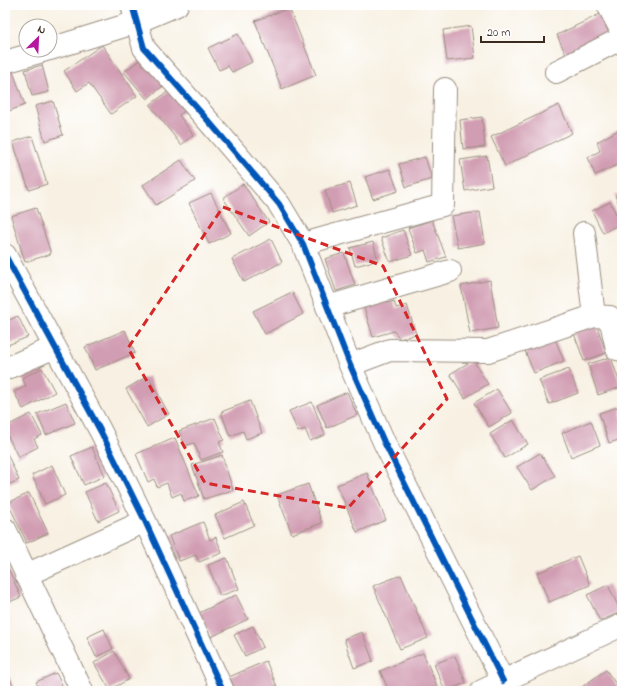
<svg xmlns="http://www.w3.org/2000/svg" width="627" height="696" font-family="'Indie Flower',sans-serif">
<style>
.building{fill:#d19db2}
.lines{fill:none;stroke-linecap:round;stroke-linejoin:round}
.minor-casing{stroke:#9a8e80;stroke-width:24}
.minor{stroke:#fff;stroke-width:22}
.cycleway-casing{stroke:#fff;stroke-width:8}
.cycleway{stroke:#0057b8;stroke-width:6}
.marked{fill:none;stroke:#d62828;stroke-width:3;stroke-dasharray:8 5;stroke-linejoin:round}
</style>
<rect width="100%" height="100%" fill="#fff"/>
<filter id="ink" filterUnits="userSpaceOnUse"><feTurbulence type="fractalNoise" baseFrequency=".025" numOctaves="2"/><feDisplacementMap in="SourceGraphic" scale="8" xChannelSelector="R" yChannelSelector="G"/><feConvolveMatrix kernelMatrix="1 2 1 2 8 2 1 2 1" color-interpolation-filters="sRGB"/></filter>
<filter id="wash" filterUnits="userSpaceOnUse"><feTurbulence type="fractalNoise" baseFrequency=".012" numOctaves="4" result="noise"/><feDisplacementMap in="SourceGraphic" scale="16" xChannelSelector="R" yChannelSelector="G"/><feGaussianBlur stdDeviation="0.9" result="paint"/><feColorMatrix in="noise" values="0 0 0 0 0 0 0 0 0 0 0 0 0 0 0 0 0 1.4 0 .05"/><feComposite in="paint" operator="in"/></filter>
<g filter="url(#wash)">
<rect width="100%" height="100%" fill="#f8f1e3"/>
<g id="blocks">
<!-- building -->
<path class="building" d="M289,8L316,75L282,89L255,21Z
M600,14L609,33L566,55L557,35Z
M471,26L475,58L447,61L443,30Z
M238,34L252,62L232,72L228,66L219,70L208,48Z
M102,45L137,96L111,114L89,83L77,91L64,71Z
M142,58L164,85L147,99L124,72Z
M42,65L49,92L32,96L25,70Z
M12,69L25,105L9,111L5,100V72Z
M170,90L186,110L179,115L193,135L181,145L150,105Z
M53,101L63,135L45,141L35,106Z
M559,105L572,133L505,166L491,137Z
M482,117L485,147L463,149L460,120Z
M622,128V163L595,175L588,157L600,151L597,142Z
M32,136L47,184L29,190L13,142Z
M487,156L492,186L465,191L460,160Z
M425,157L432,179L406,187L399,164Z
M181,160L195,181L156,205L143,185Z
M390,169L398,191L373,199L365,177Z
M350,183L357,205L332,213L325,190Z
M243,184L269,222L249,236L223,198Z
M211,193L231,233L209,244L189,203Z
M622,193V210L615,196Z
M610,202L621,223L603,233L592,211Z
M36,208L51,254L25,262L11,216Z
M480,212L485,243L458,248L451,216Z
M432,220L446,257L429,262L425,250L417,253L408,228Z
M403,230L412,255L390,262L381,238Z
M271,239L282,262L244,282L232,259Z
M373,242L378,260L355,266L350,248Z
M344,253L355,285L336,291L325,259Z
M490,280L498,328L470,333L461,286Z
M292,292L303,314L265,334L253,311Z
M387,298L388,303L394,301L396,308L407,305L416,334L400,339L394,331L373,337L363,304Z
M18,316L28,337L5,346V322Z
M596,323L606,353L584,361L573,331Z
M125,330L135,353L95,370L85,347Z
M555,339L564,361L534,373L525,351Z
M611,357L621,387L598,395L588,364Z
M473,360L488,384L465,398L450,374Z
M42,368L55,392L23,409L14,392L26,386L22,378Z
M569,369L578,393L549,404L539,380Z
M148,376L169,414L147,427L126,389Z
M497,389L512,413L489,427L474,403Z
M347,392L357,415L327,428L317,405Z
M250,401L262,433L246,439L243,431L230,436L221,412Z
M66,402L75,423L46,435L37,414Z
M312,402L325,435L310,441L305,429L298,432L289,411Z
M621,406L622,439L609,443L599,413Z
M31,414L42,435L34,439L38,447L18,457L5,430V427Z
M215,418L224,440L219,442L223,452L201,460L194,443L185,446L179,431Z
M513,420L528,444L505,458L490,434Z
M591,421L600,445L571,457L562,433Z
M175,438L199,496L184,501L181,493L172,497L167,483L157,487L154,479L148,482L136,454Z
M92,447L105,476L84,485L71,456Z
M5,449L19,480L5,486Z
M540,453L555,476L532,490L517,467Z
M222,455L233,490L204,499L192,465Z
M52,465L65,495L45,504L32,475Z
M367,473L386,520L357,532L337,485Z
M106,483L119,511L98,521L85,492Z
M308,484L322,523L292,534L277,495Z
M29,493L48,533L27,543L8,503Z
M244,502L254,525L225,538L215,515Z
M203,522L210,540L216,537L222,553L199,562L196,555L179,561L169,536Z
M578,556L590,585L549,602L537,573Z
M227,558L239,589L220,596L208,565Z
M8,568L21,597L5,604V569Z
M401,575L428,638L400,649L373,586Z
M608,585L621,612L600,621L587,595Z
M236,595L248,619L211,637L199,613Z
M253,626L263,647L245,656L234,635Z
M104,629L113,649L96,657L87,637Z
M362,632L373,661L354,668L344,639Z
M114,651L129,679L110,690L94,663Z
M423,653L437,686L426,691H389L380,671Z
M455,656L466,683L445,691L434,664Z
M266,661L279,691H236L229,677Z
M5,666L15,691H5Z
M606,670L621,691H576Z
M56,673L65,691H40L36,682Z"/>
</g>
</g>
<g filter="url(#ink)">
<use href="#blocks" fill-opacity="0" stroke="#9a8e80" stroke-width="1"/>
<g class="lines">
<defs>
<path id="minor" d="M132,5L144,48L211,124L279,204L303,244L350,365L384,442L503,681
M608,5L622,32
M50,49L137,22L177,5
M5,62L46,50
M556,72L622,38
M584,233L594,316
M303,244L443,205L445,89
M5,255L101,432L145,521L223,691
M327,307L450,271
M350,365L390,350L488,351L594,316L610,317L617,349L622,350
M5,369L55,347
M5,529L82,691
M26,575L145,521
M482,691L622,625"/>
</defs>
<!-- minor casing -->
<use href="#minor" class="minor-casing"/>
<!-- minor -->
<use href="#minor" class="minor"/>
<defs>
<path id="cycleway" d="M132,5L144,48L211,124L279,204L303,244L350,365L384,442L503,681
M5,255L101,432L145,521L223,691"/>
</defs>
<!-- cycleway casing -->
<use href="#cycleway" class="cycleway-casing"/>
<!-- cycleway -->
<use href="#cycleway" class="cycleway"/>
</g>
</g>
<!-- marked area -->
<path class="marked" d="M223,207L383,266L447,399L348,508L205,483L128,348Z"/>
<!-- margin -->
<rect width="627" height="696" fill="none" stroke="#fff" stroke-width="20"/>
<!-- north arrow -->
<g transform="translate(38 38) rotate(24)"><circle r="19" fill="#ffffff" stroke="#b1aaa5"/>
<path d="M0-3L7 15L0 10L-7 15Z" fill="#b5179e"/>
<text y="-6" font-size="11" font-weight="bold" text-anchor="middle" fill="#3b2a1e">N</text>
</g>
<!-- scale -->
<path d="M481 36v6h63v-6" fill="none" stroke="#3b2a1e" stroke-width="2"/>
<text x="487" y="36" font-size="12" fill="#3b2a1e" stroke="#ffffff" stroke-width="3" paint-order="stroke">20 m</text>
</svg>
